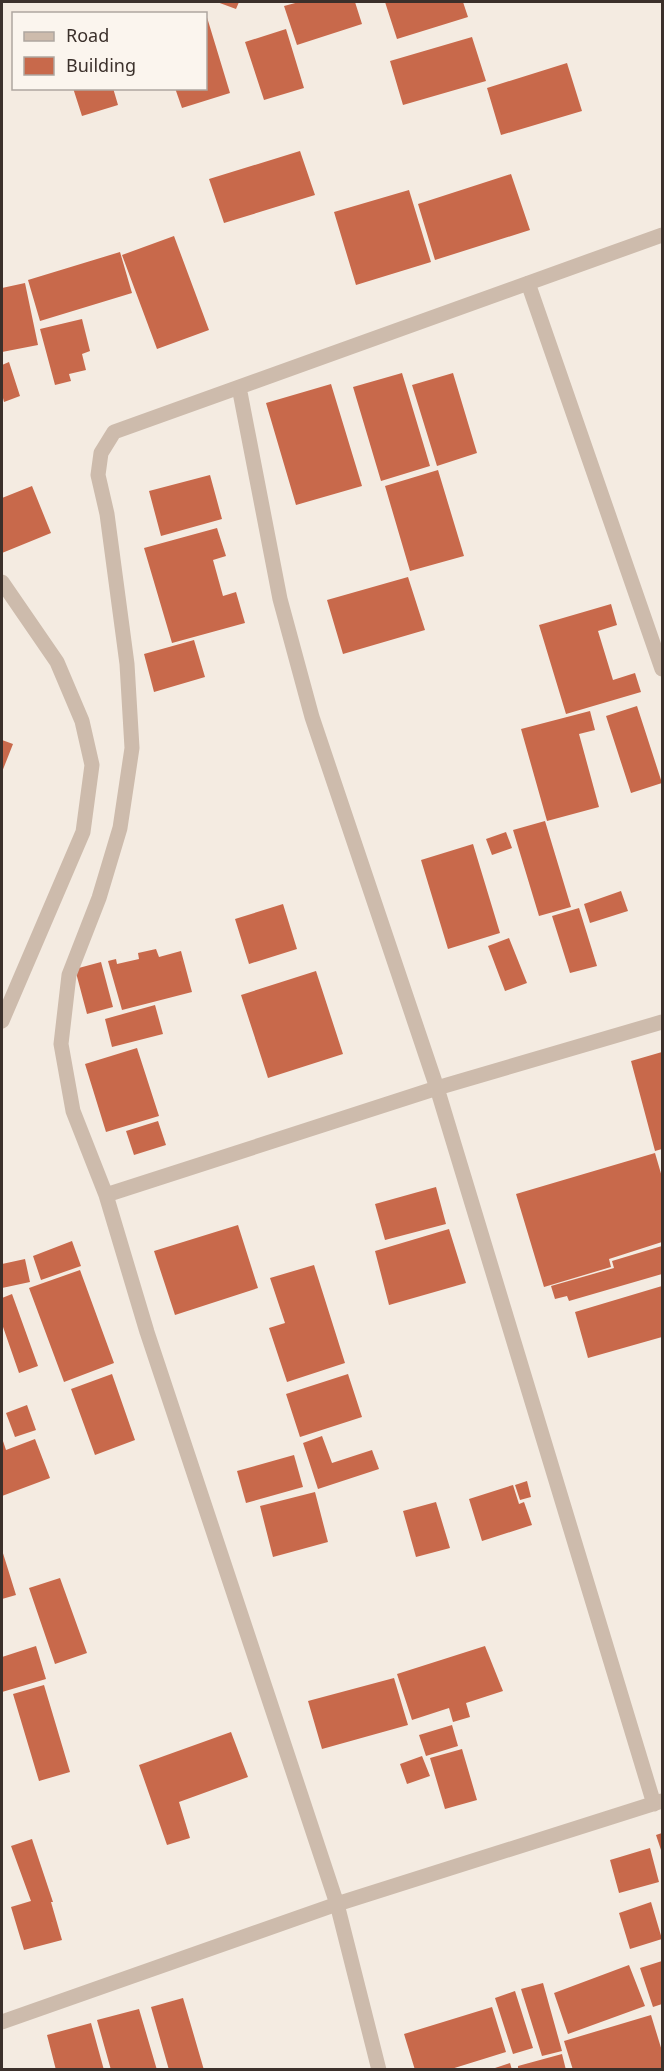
<svg xmlns="http://www.w3.org/2000/svg" width="664" height="2071" font-family="'Noto Sans',sans-serif">
<style>
.building{fill:#c8694b}
.lines{fill:none;stroke-linecap:round;stroke-linejoin:round}
.minor{stroke:#cdbbac;stroke-width:15}
</style>
<rect width="100%" height="100%" fill="#f4ebe1"/>
<!-- building -->
<path class="building" d="M217,2H239L236,9Z
M299,2H355L362,24L297,45L284,6Z
M385,2H463L468,17L397,39Z
M206,14L230,93L182,108L175,88H206Z
M286,29L304,88L264,100L245,42Z
M472,37L486,81L403,105L390,61Z
M567,63L582,111L501,135L487,88Z
M73,88H113L118,105L82,116Z
M300,151L315,195L224,223L209,179Z
M511,174L530,230L435,260L418,204Z
M409,190L431,262L356,285L334,212Z
M174,236L209,330L157,349L122,255Z
M120,252L132,293L40,321L28,280Z
M25,283L38,345L2,352V288Z
M82,319L90,351L82,354L86,370L69,374L71,381L55,385L40,329Z
M9,362L20,396L4,402L2,394V365Z
M402,373L430,466L381,481L353,387Z
M453,373L477,453L437,466L412,385Z
M331,384L362,486L296,505L266,403Z
M438,470L464,556L410,571L385,486Z
M210,475L222,519L161,536L149,491Z
M32,486L51,533L2,553V498Z
M217,528L226,556L213,560L223,596L236,592L245,623L172,643L144,548Z
M408,577L425,630L343,654L327,600Z
M611,604L617,625L598,631L613,680L635,673L641,692L566,714L539,625Z
M194,640L205,677L154,692L144,654Z
M637,706L662,783L631,793L606,716Z
M590,711L595,730L579,734L599,807L547,821L521,729Z
M2,740L13,744L2,772Z
M545,821L571,907L539,916L513,830Z
M506,832L512,848L492,855L486,839Z
M473,844L500,933L448,949L421,860Z
M621,891L628,911L590,923L584,904Z
M283,904L297,949L249,964L235,919Z
M579,908L597,966L570,973L552,916Z
M509,938L527,983L505,991L488,946Z
M156,949L159,957L181,951L192,992L122,1010L108,961L116,959L117,964L139,959L138,953Z
M101,962L113,1007L87,1014L75,969Z
M316,971L343,1054L268,1078L241,995Z
M155,1005L163,1034L112,1047L105,1019Z
M137,1048L159,1116L106,1132L85,1064Z
M662,1052V1149L655,1151L631,1061Z
M158,1121L166,1145L134,1155L126,1131Z
M655,1153L662,1177V1242L609,1259L611,1267L544,1287L516,1194Z
M436,1187L446,1224L385,1240L375,1204Z
M238,1225L258,1288L175,1315L154,1251Z
M449,1229L466,1283L389,1305L375,1251Z
M72,1241L81,1266L41,1280L33,1256Z
M662,1246V1274L569,1301L567,1296L555,1299L551,1286L614,1268L612,1261Z
M25,1259L30,1282L2,1288V1264Z
M314,1265L345,1363L287,1382L269,1328L285,1323L270,1278Z
M80,1270L114,1363L64,1382L29,1288Z
M662,1286V1337L588,1358L575,1312Z
M12,1294L38,1366L19,1373L2,1324V1298Z
M112,1374L135,1440L95,1455L71,1389Z
M348,1374L362,1417L300,1437L286,1394Z
M27,1405L36,1430L15,1437L6,1413Z
M322,1436L332,1463L372,1450L379,1469L318,1489L303,1443Z
M2,1438L6,1450L35,1439L50,1478L2,1496Z
M294,1455L303,1487L246,1503L237,1471Z
M527,1481L531,1497L520,1500L515,1485Z
M513,1485L519,1504L524,1502L532,1525L482,1541L469,1499Z
M315,1492L328,1542L273,1557L260,1506Z
M436,1502L450,1548L416,1557L403,1511Z
M2,1550L16,1595L2,1599Z
M60,1578L87,1653L55,1664L29,1588Z
M36,1646L46,1679L2,1692V1657Z
M485,1646L503,1691L466,1703L470,1717L453,1722L449,1708L412,1720L397,1674Z
M394,1678L408,1725L322,1749L308,1701Z
M44,1685L70,1772L39,1781L13,1694Z
M452,1725L458,1746L426,1756L419,1735Z
M231,1732L248,1777L179,1802L190,1838L167,1845L139,1765Z
M462,1749L477,1800L445,1809L430,1758Z
M422,1756L430,1776L407,1784L400,1764Z
M662,1833V1853L656,1835Z
M32,1839L53,1902H51L62,1940L24,1950L11,1907L31,1901L11,1846Z
M650,1848L659,1882L619,1893L610,1860Z
M651,1902L662,1939L630,1949L619,1913Z
M662,1961V2004L653,2007L640,1968Z
M629,1965L645,2006L568,2034L554,1993Z
M543,1983L562,2051L542,2056L521,1989Z
M515,1991L533,2048L513,2054L495,1998Z
M183,1998L204,2070H169L151,2007Z
M492,2007L506,2052L448,2070H415L404,2034Z
M139,2009L157,2070H111L97,2020Z
M651,2015L662,2051V2069L573,2070L564,2041Z
M91,2023L104,2070H56L47,2035Z
M562,2054L566,2070H518V2066Z
M510,2063L512,2070H492V2069Z"/>
<g class="lines">
<!-- minor -->
<path class="minor" d="M528,283L662,669
M239,387L280,599L312,717L437,1088L654,1804
M2,582L57,662L82,721L92,765L83,832L2,1021
M106,1195L73,1111L61,1044L69,975L99,898L120,828L132,748L127,664L107,514L98,475L101,453L114,432L662,235
M2,2022L337,1904L662,1801
M379,2070L337,1904L147,1332L106,1195L437,1088L662,1022"/>
</g>
<!-- border -->
<rect width="664" height="2071" fill="none" stroke="#3b302b" stroke-width="6"/>
<!-- legend -->
<rect x="12" y="12" width="195" height="78" fill="#fbf5ee" stroke="#aea6a0" stroke-width="1.5"/>
<rect x="24" y="32" width="30" height="9" fill="#cdbbac" stroke="#aea6a0" stroke-width="1.5"/>
<text x="66" y="42" font-size="18" fill="#3b302b">Road</text>
<rect x="24" y="57" width="30" height="18" fill="#c8694b" stroke="#aea6a0" stroke-width="1.5"/>
<text x="66" y="72" font-size="18" fill="#3b302b">Building</text>
</svg>
